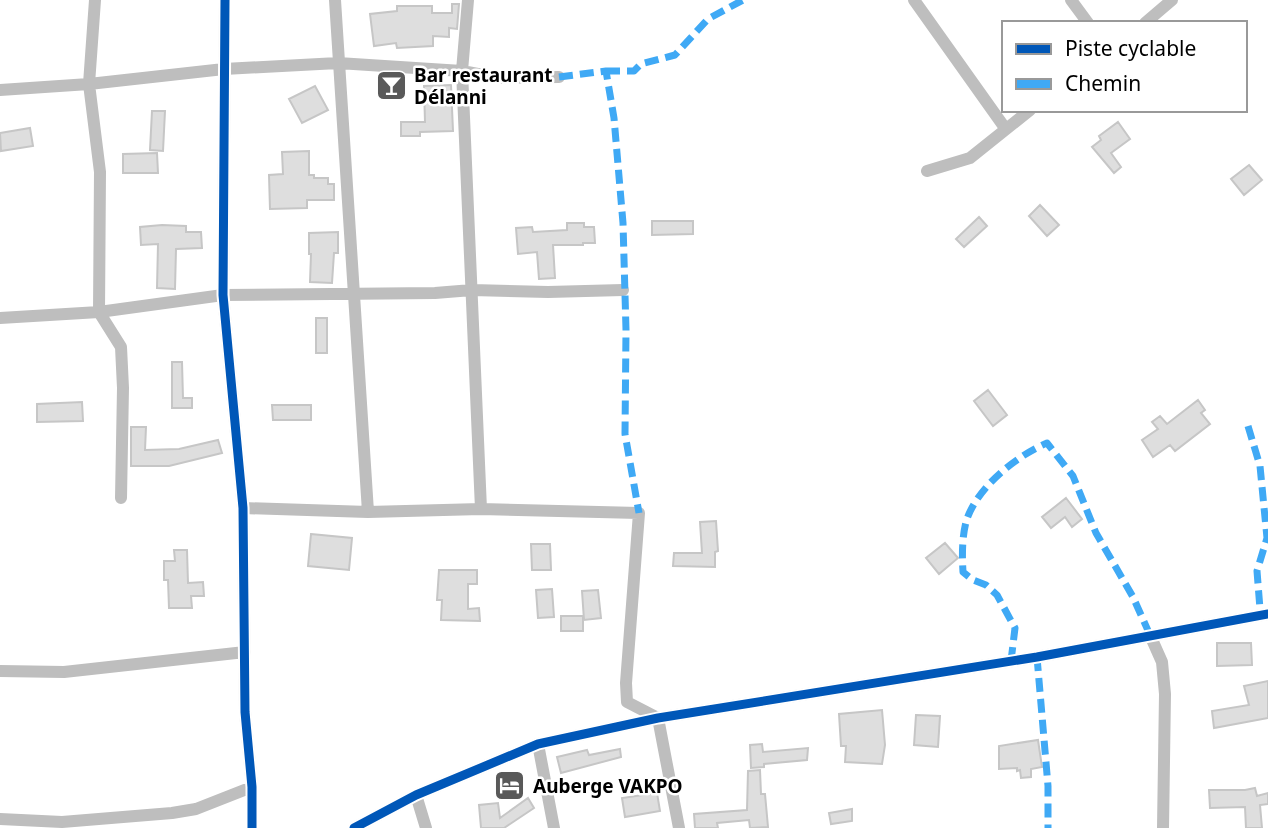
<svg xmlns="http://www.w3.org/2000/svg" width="1268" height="828" font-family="'Noto Sans',sans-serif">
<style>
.building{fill:#dedede;stroke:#c6c6c6;stroke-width:2}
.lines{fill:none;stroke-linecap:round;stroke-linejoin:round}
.street{stroke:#bebebe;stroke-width:12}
.quiet{stroke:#3fa9f5;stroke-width:7;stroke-dasharray:14 7;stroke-linecap:butt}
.cycleway-casing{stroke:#fff;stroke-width:13}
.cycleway{stroke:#0057b8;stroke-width:9}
.labels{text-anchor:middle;stroke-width:5;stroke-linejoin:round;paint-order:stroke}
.poi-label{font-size:19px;font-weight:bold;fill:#000;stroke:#fff;text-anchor:start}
</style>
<rect width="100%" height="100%" fill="#fff"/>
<!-- building -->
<path class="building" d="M452,4H459L457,29L449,28V37L433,36V46L397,48L396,43L374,46L370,14L397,11V6H432V13H452Z
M451,85L453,131L420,132V136H401V122H425L424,86Z
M315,86L328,110L302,123L289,99Z
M152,111H165L163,151L150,150Z
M1118,122L1130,139L1111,153L1121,167L1114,173L1092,147L1101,140L1099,136Z
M30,128L33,146L1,151L0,133Z
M309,151V175H314V178H328V184H334V200H307V208L270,209L269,175L283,174L282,152Z
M157,153L158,173H123V154Z
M1249,165L1262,180L1244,195L1231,179Z
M1040,205L1059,225L1047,236L1029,216Z
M979,217L987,226L964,247L956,239Z
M652,221H693V234L652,235Z
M567,223H584V227H594L595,243H583V245H553L555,278L539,279L537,252L518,254L516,228L532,227L533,232L567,230Z
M162,225L186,226V232H201L202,248L176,249L175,289L157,288L158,244L141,245L140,227Z
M338,232V253H334L332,283L310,282L311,254H309V233Z
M316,318H327V353H316Z
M172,362H182L183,398H192V408H172Z
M988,390L1007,415L993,426L974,401Z
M1198,400L1205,410L1201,413L1210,424L1175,451L1170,445L1153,457L1142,440L1158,429L1152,422L1160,416L1167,424Z
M82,402L83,421L37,422V404Z
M272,405H311V420H273Z
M131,427H146L145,450L179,449L218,440L222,453L169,466H131Z
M1066,498L1082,519L1072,527L1065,517L1051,528L1042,517Z
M716,521L718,551L715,552V567L673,566L674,553H702L700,522Z
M311,534L352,538L349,570L308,566Z
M945,543L958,558L939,574L926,558Z
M531,544H550L551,570H532Z
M174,550H187L188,583L203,582L204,596H191L192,608H169L168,580H164V561H175Z
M439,570H477V584H468V609L479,608L480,621L441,620L442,600H437Z
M552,589L554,617L538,618L536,590Z
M598,590L601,618L584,620L582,591Z
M561,616H583V631H561Z
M1217,643H1251L1252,665L1217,666Z
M1268,681V718L1214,728L1212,711L1249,705L1244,686Z
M882,710L885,745L882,764L845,762L846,746H841L839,714Z
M916,715L940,716L938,747L914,745Z
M1038,740L1042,767L1031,769V777L1021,778L1020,770L1017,771V768L999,769V746Z
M762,744L763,752L808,748L807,760L764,764V767L751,768L750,745Z
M620,749L621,757L561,773L557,757L587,750L589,755Z
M760,770L761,794H765L768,827L750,828L749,820L717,823L718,828H695L694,814L747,810L748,771Z
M1255,788L1257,796L1268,793V804L1260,805L1262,828H1246L1245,807L1210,808L1209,790H1245Z
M657,793L660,811L625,817L622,798Z
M528,798L534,808L504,828H481L479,805L498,803L500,818Z
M852,809V821L831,824L829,813Z"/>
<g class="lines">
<!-- street -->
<path class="street" d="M95,0L89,84L100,172L99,312L121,347L123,388L121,498
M225,0L223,295L243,508L245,712L252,787V828
M335,0L368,512
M468,0L462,71L481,509
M914,0L1005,128
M1071,0L1088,23
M1145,23L1172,0
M0,90L89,84L224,69L338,63L462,71L499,78L559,77
M927,171L970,158L1030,110
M0,318L99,312L223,295L435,293L472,290L548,292L623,290
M243,508L368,512L481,509L639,513L626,683L627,702L658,718L679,828
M1150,635L1162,662L1165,694L1163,828
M0,671L64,672L245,652
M538,744L554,828
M416,795L426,828
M0,819L62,822L172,813L196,809L252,787
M354,828L416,795L538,744L658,718L1037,657L1268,614"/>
<!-- quiet -->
<path class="quiet" d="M606,71H634L641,64L675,55L708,19L743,0
M559,77L606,71L614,118L623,223L626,330L625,434L639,513
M1248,426L1260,466L1267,538L1257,571L1260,609L1263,615
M1037,657L1048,786V828
M1011,661L1015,628L997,595L986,585L973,580L963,572C962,555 962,538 966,522C976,488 1016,456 1047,443L1073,476L1096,533L1133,597L1150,635"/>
<defs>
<path id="cycleway" d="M225,0L223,295L243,508L245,712L252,787V828
M354,828L416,795L538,744L658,718L1037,657L1268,614"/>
</defs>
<!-- cycleway casing -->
<use href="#cycleway" class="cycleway-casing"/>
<!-- cycleway -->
<use href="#cycleway" class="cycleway"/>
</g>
<!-- icons -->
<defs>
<symbol id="bar-square" viewBox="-11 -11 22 22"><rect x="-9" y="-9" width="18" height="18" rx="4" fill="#595959" stroke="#fff"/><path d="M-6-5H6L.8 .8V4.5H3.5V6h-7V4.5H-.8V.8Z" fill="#fff"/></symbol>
<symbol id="hotel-square" viewBox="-11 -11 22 22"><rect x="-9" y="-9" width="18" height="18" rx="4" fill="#595959" stroke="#fff"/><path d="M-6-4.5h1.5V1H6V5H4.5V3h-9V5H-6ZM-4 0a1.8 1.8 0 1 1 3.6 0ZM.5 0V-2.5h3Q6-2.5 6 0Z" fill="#fff"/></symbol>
</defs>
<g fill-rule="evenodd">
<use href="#bar-square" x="374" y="68" width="35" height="35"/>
<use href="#hotel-square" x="492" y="768" width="35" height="35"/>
</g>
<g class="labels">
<!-- poi labels -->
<g class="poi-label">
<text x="414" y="82">Bar restaurant<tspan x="414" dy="22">Délanni</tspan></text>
<text x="533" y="793">Auberge VAKPO</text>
</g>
</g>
<!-- legend -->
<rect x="1002" y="21" width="245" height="91" fill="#ffffff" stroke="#999999" stroke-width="2"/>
<rect x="1016" y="44" width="35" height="10" fill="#0057b8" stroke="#999999" stroke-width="2"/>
<text x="1065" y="56" font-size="21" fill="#000000">Piste cyclable</text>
<rect x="1016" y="79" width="35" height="10" fill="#3fa9f5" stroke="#999999" stroke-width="2"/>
<text x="1065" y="91" font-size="21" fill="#000000">Chemin</text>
</svg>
